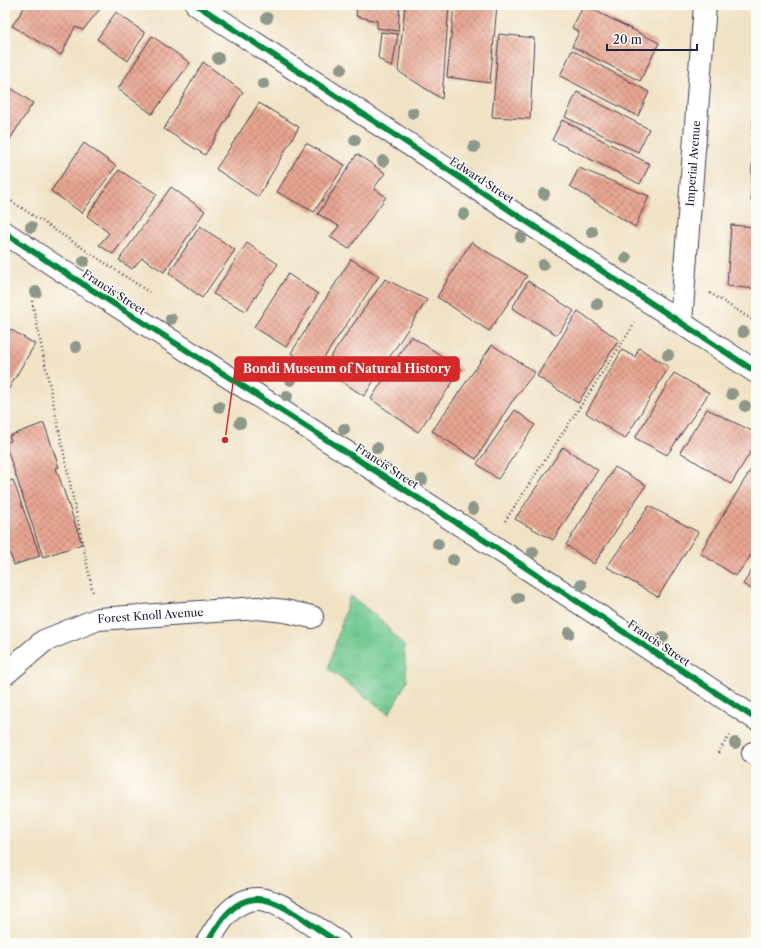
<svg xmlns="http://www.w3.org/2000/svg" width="761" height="948" font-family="'Libre Caslon Text',serif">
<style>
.grass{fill:url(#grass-tufts);stroke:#487666}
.building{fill:url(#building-cross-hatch)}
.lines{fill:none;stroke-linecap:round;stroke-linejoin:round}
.minor-casing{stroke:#413f50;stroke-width:24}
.path{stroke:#413f50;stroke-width:2.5;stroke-dasharray:1 3;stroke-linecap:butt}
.minor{stroke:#fff;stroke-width:22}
.cycleway-casing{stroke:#fdfcf7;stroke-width:8}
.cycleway{stroke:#00873e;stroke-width:6}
.tree{fill:#8e9889}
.labels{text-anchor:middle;stroke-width:3;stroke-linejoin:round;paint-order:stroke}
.street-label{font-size:11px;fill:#22223b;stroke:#fdfcf7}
.leader{fill:none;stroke:#d62828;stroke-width:1.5}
.callout-dot{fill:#d62828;stroke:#fdfcf7;stroke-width:1.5}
.callout{fill:#d62828;stroke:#d62828;stroke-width:1.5}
.callout-label{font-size:12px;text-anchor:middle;font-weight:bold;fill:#fff}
</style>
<defs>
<pattern id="grass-tufts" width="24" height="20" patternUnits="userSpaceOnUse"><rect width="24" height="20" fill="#6fc990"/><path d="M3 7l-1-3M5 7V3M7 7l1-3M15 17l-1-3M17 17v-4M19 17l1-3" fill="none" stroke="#60ac7d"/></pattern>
<pattern id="building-cross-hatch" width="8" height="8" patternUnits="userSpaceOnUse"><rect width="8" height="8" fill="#e8a692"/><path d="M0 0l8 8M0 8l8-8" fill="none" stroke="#bc8778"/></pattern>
</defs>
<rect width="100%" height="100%" fill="#fdfcf7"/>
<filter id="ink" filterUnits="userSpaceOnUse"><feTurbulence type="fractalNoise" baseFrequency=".025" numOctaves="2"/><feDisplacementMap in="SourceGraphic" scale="8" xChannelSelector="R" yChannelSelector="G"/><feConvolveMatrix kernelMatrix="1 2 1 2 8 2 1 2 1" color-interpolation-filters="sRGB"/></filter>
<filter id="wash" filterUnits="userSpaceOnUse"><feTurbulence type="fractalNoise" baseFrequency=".012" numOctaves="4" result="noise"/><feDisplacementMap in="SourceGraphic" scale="16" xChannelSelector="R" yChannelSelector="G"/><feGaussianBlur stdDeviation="0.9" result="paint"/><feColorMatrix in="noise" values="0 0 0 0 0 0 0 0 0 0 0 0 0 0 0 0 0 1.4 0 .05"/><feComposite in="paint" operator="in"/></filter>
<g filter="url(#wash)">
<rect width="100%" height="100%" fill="#f0e2c4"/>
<!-- grass -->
<path class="grass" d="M350,595L380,619L404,646L407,681L389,714L328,669Z"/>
<g id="blocks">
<!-- building -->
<path class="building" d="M26,5H103L83,30L75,27L61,55L12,26Z
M357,5H400L398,31L377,28V21L356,16Z
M405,5H449L442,99L398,71Z
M454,5H497L490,83L447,77Z
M584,5L659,43L640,81L572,46L579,32L572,28Z
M116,12L145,33L128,61L97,39Z
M381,32L398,34L392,68L378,58Z
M499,34L534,38L530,119L492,117Z
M152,36L190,63L152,114L118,89Z
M572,50L649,92L638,116L560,76Z
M203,62L243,92L205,155L164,129Z
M755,65H756V99H753Z
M5,84L33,103L5,147Z
M577,92L649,129L638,152L565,117Z
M259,103L299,127L258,197L216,169Z
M754,105H756V155H751Z
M562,120L650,164L640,184L552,140Z
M84,143L116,166L82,213L51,191Z
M306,143L345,165L314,212L277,192Z
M357,154L385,173L374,188L386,197L349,249L330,237L339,226L318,214Z
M752,164L756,165V201H751Z
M579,168L649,196L635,227L570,186Z
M119,170L157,194L113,254L99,245L109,233L87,216Z
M171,187L205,211L164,272L142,258L132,269L119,260Z
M731,225L756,227V289L727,286Z
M200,226L235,250L202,298L169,273Z
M471,242L527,276L489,331L437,297Z
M247,243L278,264L246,311L213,294Z
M351,259L379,276L317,368L291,353Z
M288,274L318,294L286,347L254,327Z
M385,279L427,300L364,396L322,369Z
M528,281L574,311L557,335L512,308Z
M578,311L619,340L578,403L537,376Z
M5,326L35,344L5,395Z
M411,336L462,369L418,432L371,399Z
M492,345L535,372L511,403L476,459L432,431Z
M639,348L669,367L625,439L586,413L622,350L635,357Z
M674,373L709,393L667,455L635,438Z
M707,409L756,433V443L731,484L680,452Z
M515,410L535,425L498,479L477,464Z
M44,423L59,467L56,468L82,544L43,557L5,443L11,441L9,436Z
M563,447L598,470L553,540L515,519Z
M756,461V548L736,576L700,553Z
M615,467L646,485L594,564L566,545Z
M13,480L40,556L14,565L10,553L5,555V483Z
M649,506L698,532L658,597L607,567Z
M756,564V592L743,584Z"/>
</g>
</g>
<g filter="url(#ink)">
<use href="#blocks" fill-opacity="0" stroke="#413f50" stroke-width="1"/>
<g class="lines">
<defs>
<g id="minor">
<path d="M197,5L756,372"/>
<path d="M5,233L61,270L490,544L756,719"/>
<path id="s1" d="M681,322L705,5"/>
<path id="s2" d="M5,674L44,641L98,619L258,608L285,611L312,617"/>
<path d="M753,753L756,755"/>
<path d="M207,943C213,934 219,923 226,915C252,886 277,902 303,919C315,927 327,935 339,943"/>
</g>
</defs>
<!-- minor casing -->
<use href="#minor" class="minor-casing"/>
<!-- path -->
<path class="path" d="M5,197L149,292
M710,293L756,322
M32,301L93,593
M505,521L635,323
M718,753L731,733"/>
<!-- minor -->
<use href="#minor" class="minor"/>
<defs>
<path id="cycleway" d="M197,5L756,372
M5,233L61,270L490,544L756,719
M207,943C213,934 219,923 226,915C252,886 277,902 303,919C315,927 327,935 339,943"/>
</defs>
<!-- cycleway casing -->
<use href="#cycleway" class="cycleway-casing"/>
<!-- cycleway -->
<use href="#cycleway" class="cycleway"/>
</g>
<!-- trees -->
<g class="tree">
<circle cx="267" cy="18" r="6"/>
<circle cx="218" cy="58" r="6"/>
<circle cx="341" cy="69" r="6"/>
<circle cx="263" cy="84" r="6"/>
<circle cx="413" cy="113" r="6"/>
<circle cx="355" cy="140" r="6"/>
<circle cx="474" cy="147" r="6"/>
<circle cx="383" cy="161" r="6"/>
<circle cx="544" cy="194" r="6"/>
<circle cx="464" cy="214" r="6"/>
<circle cx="31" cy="227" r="6"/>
<circle cx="592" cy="232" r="6"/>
<circle cx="521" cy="237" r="6"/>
<circle cx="626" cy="258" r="6"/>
<circle cx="84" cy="261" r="6"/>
<circle cx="543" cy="265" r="6"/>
<circle cx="36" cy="292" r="6"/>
<circle cx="597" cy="304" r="6"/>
<circle cx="171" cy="319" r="6"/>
<circle cx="743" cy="332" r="6"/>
<circle cx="76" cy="347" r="6"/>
<circle cx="668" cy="355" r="6"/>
<circle cx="291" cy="380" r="6"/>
<circle cx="732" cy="394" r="6"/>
<circle cx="287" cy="396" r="6"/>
<circle cx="745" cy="406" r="6"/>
<circle cx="219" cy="407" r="6"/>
<circle cx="240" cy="423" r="6"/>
<circle cx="344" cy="429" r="6"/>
<circle cx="377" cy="448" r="6"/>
<circle cx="422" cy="480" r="6"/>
<circle cx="473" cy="509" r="6"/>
<circle cx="438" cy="544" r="6"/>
<circle cx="533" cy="552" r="6"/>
<circle cx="453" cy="560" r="6"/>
<circle cx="581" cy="585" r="6"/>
<circle cx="518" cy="598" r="6"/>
<circle cx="569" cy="633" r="6"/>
<circle cx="663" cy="637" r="6"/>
<circle cx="735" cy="743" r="6"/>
</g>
</g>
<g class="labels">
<!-- street labels -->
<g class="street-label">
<text dy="4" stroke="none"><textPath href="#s1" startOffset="159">Imperial Avenue</textPath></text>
<text transform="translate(482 180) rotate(33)" y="4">Edward Street</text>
<text transform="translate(114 292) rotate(33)" y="4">Francis Street</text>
<text transform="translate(387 466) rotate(33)" y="4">Francis Street</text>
<text dy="4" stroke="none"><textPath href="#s2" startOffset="162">Forest Knoll Avenue</textPath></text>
<text transform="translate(659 643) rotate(34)" y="4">Francis Street</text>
</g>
</g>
<!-- callouts -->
<path class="leader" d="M225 440L235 369"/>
<circle class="callout-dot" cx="225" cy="440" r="4"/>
<rect class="callout" x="235" y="357" width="224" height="24" rx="4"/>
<g class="callout-label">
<text x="347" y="373">Bondi Museum of Natural History</text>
</g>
<!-- margin -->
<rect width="761" height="948" fill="none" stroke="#fdfcf7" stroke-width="20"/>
<!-- scale -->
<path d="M607 44v6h90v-6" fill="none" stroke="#22223b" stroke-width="2"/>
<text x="613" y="44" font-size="12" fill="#22223b" stroke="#fdfcf7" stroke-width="3" paint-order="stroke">20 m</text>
</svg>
